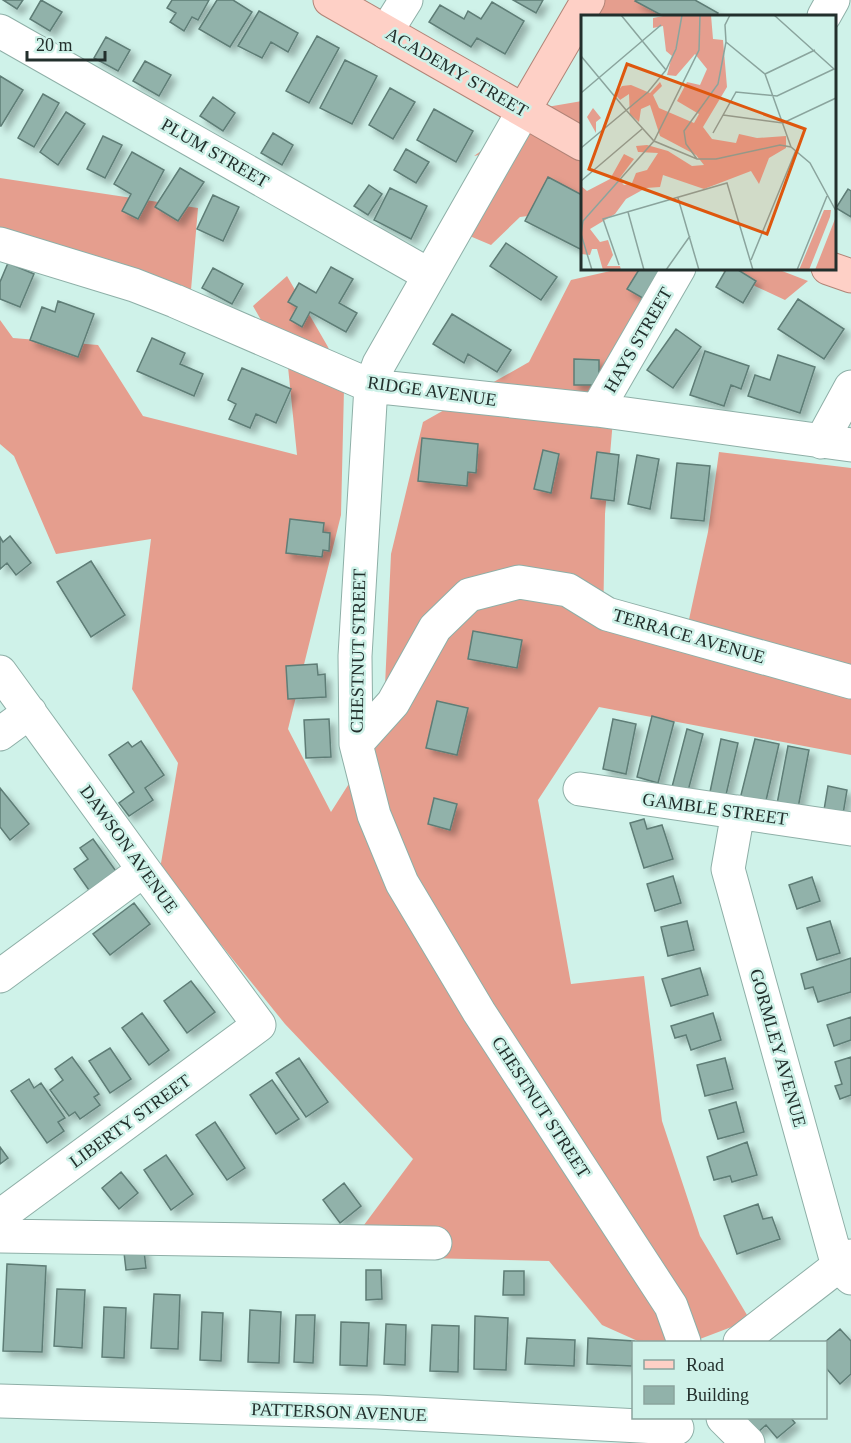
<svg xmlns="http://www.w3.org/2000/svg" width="851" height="1443" font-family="Georgia,serif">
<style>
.forest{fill:#e59e8e}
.building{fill:#91b2aa;stroke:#5e7d76;stroke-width:1.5;filter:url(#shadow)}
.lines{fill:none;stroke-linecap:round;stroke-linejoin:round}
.minor-casing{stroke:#8eafa7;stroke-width:35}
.major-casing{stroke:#b18477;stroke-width:35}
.minor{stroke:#fff;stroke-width:33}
.major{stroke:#fed0c6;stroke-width:33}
.labels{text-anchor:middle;stroke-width:5;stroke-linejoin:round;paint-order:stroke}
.street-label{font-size:18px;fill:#222f2c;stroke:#cff2e9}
.inset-road{fill:none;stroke:#8aa49d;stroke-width:1.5}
.view{fill:#de570e;fill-opacity:0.15;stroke:#de570e;stroke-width:3}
.inset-edge{fill:none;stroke:#222f2c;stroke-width:3}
</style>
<defs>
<filter id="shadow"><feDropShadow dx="5.5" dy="5.5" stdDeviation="3" flood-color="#0004"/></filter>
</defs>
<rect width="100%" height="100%" fill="#cff2e9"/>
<!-- forest -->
<path class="forest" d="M596,0H641L682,16H586Z
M582,101V219L568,211L520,217L491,245L465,234L514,148L474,156L541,108Z
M0,178L198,208L191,290L10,238L0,253Z
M619,269H688L620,337L605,514L603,627L683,647L708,532L719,452L851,468V755L599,707L538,800L571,984L644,976L662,1121L700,1236L750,1320L692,1342H640L602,1325L549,1261L341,1256L413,1159L285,1024L160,869L178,763L132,689L151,539L56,554L14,456L0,444V320L13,338L98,345L143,416L297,455L288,367L253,306L287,276L328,347L344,389L341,515L288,729L331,812L383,730L391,554L423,422L529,362L571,280Z
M718,269H777L808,281L785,300Z"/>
<!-- building -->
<path class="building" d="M3,0H23L17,9Z
M41,0L62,12L50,31L30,19Z
M172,0H209L198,20L192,17L184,31L170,22L176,13L167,8Z
M217,0H233L252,12L230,47L199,29Z
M513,0H543L536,13Z
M636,0H695L718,13L716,16H663L635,1Z
M492,2L524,21L505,54L477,38L471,47L429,22L440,5L464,19L468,11L481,19Z
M259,11L298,33L288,52L271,42L262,58L238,46Z
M317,36L339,48L309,103L286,91Z
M106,37L130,50L118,71L94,58Z
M345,60L377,76L352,124L320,108Z
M145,61L171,75L159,96L133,81Z
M0,76L23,90L1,126H0Z
M390,88L415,102L393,139L369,125Z
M43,94L59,103L34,147L18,138Z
M213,97L235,113L223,131L200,116Z
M434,109L473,131L456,162L417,140Z
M66,112L85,124L58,165L40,152Z
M273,133L293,145L282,165L261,153Z
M103,136L122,145L105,178L87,169Z
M406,149L429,162L416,183L394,170Z
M132,152L164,170L138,219L122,211L131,194L114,184Z
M180,168L204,182L178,221L155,207Z
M548,177L582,195V250L525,221Z
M369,185L382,194L368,215L354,206Z
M390,188L427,206L411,239L374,220Z
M848,189L851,191V217L836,208Z
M213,195L239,207L223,241L197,229Z
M506,243L557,277L541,300L490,266Z
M8,263L34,274L20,307L0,299V282Z
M331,267L353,279L339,303L357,313L346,332L310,312L302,327L290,320L297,307L288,302L299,283L316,293Z
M213,268L243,284L232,304L202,288Z
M640,268H663L646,300L627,289Z
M727,268H735L756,281L743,303L716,287Z
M798,299L844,329L824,359L778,329Z
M58,301L94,314L78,357L30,340L42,307L55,312Z
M452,314L511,350L497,372L468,354L464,363L433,344Z
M676,329L701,347L673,388L647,370Z
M152,338L185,353L180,364L203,374L194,396L137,371Z
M705,351L749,366L741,389L731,385L724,406L690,395Z
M778,355L815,367L800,413L748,396L755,375L770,380Z
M574,359L599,360V385H574Z
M242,368L291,389L276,423L256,414L250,428L229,419L236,404L228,400Z
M422,438L478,444L476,473L468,472L467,486L418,481Z
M543,450L559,454L551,493L534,489Z
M597,452L619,455L614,501L591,498Z
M637,455L659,459L650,509L628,504Z
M677,463L710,466L704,521L671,518Z
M290,519L324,523L323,532L330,533L329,551L323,550L322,557L286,553Z
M10,536L31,563L16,575L7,563L0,569V537L3,542Z
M91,561L125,615L91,637L57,582Z
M473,631L522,640L517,668L468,659Z
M317,664L318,675L325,674L326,697L288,699L286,666Z
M437,701L468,708L457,755L426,748Z
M652,716L674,722L658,783L637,777Z
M329,719L331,757L306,758L304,720Z
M613,719L636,724L626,774L603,769Z
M687,729L703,734L688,791L672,787Z
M721,739L738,743L726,795L710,792Z
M755,739L779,744L765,805L740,799Z
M141,741L164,775L145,788L153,800L129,816L119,803L134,792L109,755L128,742L132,747Z
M788,746L809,750L798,808L777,804Z
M828,786L847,790L843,814L824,810Z
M0,788L29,824L10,840L0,827Z
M434,798L457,804L450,830L428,824Z
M644,819L647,829L662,825L673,859L644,868L630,823Z
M93,839L118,874L91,893L74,869L88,859L80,848Z
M673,876L681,903L655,911L647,884Z
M812,877L820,901L797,909L789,885Z
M134,903L150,924L110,955L93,934Z
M687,921L694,950L668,956L661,927Z
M830,921L840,953L817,960L807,928Z
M851,958V992L818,1002L813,987L805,989L801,974Z
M700,968L708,995L671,1006L662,979Z
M191,981L215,1012L187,1033L164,1001Z
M142,1013L169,1050L149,1065L122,1028Z
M713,1013L721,1040L691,1050L686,1035L675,1038L671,1026Z
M851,1017V1040L834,1046L827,1025Z
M110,1048L131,1079L110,1093L89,1061Z
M72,1057L99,1094L94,1097L100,1105L80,1119L75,1112L69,1116L50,1090L63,1080L55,1069Z
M851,1057V1095L840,1099L835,1086L842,1084L835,1062Z
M299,1058L328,1102L306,1117L276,1073Z
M725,1058L733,1089L705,1096L697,1065Z
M29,1079L34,1088L41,1083L65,1118L58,1122L64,1131L47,1143L11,1091Z
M272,1080L299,1119L276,1134L250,1095Z
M736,1102L744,1132L718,1139L709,1110Z
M215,1122L245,1168L227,1180L196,1135Z
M747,1142L757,1175L732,1182L730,1176L714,1180L707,1157Z
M0,1147L8,1158L0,1164Z
M166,1155L193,1194L171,1210L144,1170Z
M121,1172L138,1193L119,1209L102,1188Z
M344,1183L361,1206L340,1223L323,1200Z
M758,1204L763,1219L772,1217L780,1239L737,1254L724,1216Z
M143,1242L146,1268L126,1270L123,1244Z
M7,1264L46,1266L42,1352L3,1351Z
M366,1270H381L382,1299L366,1300Z
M504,1271H524V1295H503Z
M57,1289L85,1290L82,1348L54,1346Z
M154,1294L180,1295L178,1349L151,1348Z
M104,1307L126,1308L124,1358L102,1357Z
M250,1310L281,1312L279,1363L248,1362Z
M202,1312L223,1313L221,1361L200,1360Z
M296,1315H315L313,1363L294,1362Z
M475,1316L508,1318L506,1370L474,1369Z
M341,1322L369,1323L367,1366L340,1365Z
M386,1324L406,1325L405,1365L384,1364Z
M432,1325L459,1326L458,1372L430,1371Z
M840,1329L851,1341V1374L840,1384L826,1368L825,1342Z
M527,1338L575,1340L574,1366L525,1364Z
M588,1338L634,1341L632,1366L587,1364Z
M745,1418H791L795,1423L777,1438L766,1425L757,1433Z"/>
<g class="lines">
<defs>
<path id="minor" d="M824,16L833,0
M0,31L429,275
M386,32L406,0
M524,110L379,364L371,386L355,656L356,744L374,815L402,883L479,1012L671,1306L684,1342
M0,244L134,285L175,301L371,386L597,410L851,445
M597,410L679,268
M821,442L851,387
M0,672L144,870L259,1025L0,1216
M0,734L30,712
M356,744L393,703L435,628L469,595L519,582L568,590L607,614L851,682
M580,789L851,829
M738,812L728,869L838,1266L851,1278
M0,976L144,870
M0,1236L435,1243
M740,1342L851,1256
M0,1401L377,1412L677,1428
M723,1418L748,1443"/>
<path id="major" d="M330,0L582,144
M524,110L588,0
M828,268L851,276"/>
</defs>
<!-- minor casing -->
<use href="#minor" class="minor-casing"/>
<!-- major casing -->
<use href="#major" class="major-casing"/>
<!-- minor -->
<use href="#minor" class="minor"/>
<!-- major -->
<use href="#major" class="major"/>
</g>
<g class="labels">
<!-- street labels -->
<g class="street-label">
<text transform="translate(457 72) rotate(30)" y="6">ACADEMY STREET</text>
<text transform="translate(215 153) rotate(30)" y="6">PLUM STREET</text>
<text transform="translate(638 340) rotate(-60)" y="6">HAYS STREET</text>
<text transform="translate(432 391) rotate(8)" y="6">RIDGE AVENUE</text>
<text transform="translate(689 636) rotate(16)" y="6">TERRACE AVENUE</text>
<text transform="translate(358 651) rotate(-89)" y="6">CHESTNUT STREET</text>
<text transform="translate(715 809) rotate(8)" y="6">GAMBLE STREET</text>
<text transform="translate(129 849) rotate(54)" y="6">DAWSON AVENUE</text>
<text transform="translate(778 1048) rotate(74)" y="6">GORMLEY AVENUE</text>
<text transform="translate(541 1107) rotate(57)" y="6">CHESTNUT STREET</text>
<text transform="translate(130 1121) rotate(-36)" y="6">LIBERTY STREET</text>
<text transform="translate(339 1412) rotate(2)" y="6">PATTERSON AVENUE</text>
</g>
</g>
<!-- overview -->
<g transform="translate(581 15)">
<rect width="255" height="255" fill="#cff2e9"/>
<path d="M87,0H130L132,24L142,25L146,72L122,112L131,124L155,128L158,119L176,123L205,121V133L188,143L178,169L170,156L123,174L82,160L79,172L65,173L45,184L34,199L9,214L19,227L27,225L32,240L26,251H39L40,255H22L16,234H11L9,240L0,239V171L6,176L29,164L43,139L53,144L38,164L43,170L51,168L55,158L66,155L77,138L57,137L55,131L66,130L87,136L111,151L123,150L115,140L79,121L69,90L60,94L58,107L49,99V103L48,79L39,85L34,79L41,71L50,70L69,78L79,67L81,71L72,80L78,93L113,108L118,99L96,86L106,67L119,70L126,54L114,39L95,61L86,60L91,41L85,36L82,11L72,13V3ZM12,93L20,103L15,107V118L6,102ZM243,195H250L249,202L228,255H218ZM254,204L255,255H234Z" fill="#e59e8e"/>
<path class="inset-road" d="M40,0L85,55M145,27L184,59L234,35M0,41L45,95M85,55L95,34L101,0M184,59L210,132M0,78L80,10M45,95L73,126L116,144H135L199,130L210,132L229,148L255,196M142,100L202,108L255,83M132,118L155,77L196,81L253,54L193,0M0,133L67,77L85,55M116,144L105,129L103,116L137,69L145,27L144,10L149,0M0,166L61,114M97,183L118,255M47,197L63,255M170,245L215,135M38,250L22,204L146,168L172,255M11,255L0,219L2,206L73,126L118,35L119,0M85,255L109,221M216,255L246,181"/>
<path class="view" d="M46,49L224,114L186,219L8,154Z"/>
<rect width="255" height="255" class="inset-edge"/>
</g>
<!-- legend -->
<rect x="632" y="1341" width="195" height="78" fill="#cff2e9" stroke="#8aa49d" stroke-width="1.5"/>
<rect x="644" y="1360" width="30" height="9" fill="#fed0c6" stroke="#8aa49d" stroke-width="1.5"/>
<text x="686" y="1371" font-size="18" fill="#222f2c">Road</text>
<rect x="644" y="1386" width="30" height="18" fill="#91b2aa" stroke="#8aa49d" stroke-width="1.5"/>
<text x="686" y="1401" font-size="18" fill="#222f2c">Building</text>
<!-- scale -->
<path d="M27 51v9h78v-9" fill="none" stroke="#222f2c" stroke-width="3"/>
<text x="36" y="51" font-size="18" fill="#222f2c" stroke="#cff2e9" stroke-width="4.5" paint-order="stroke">20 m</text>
</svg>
